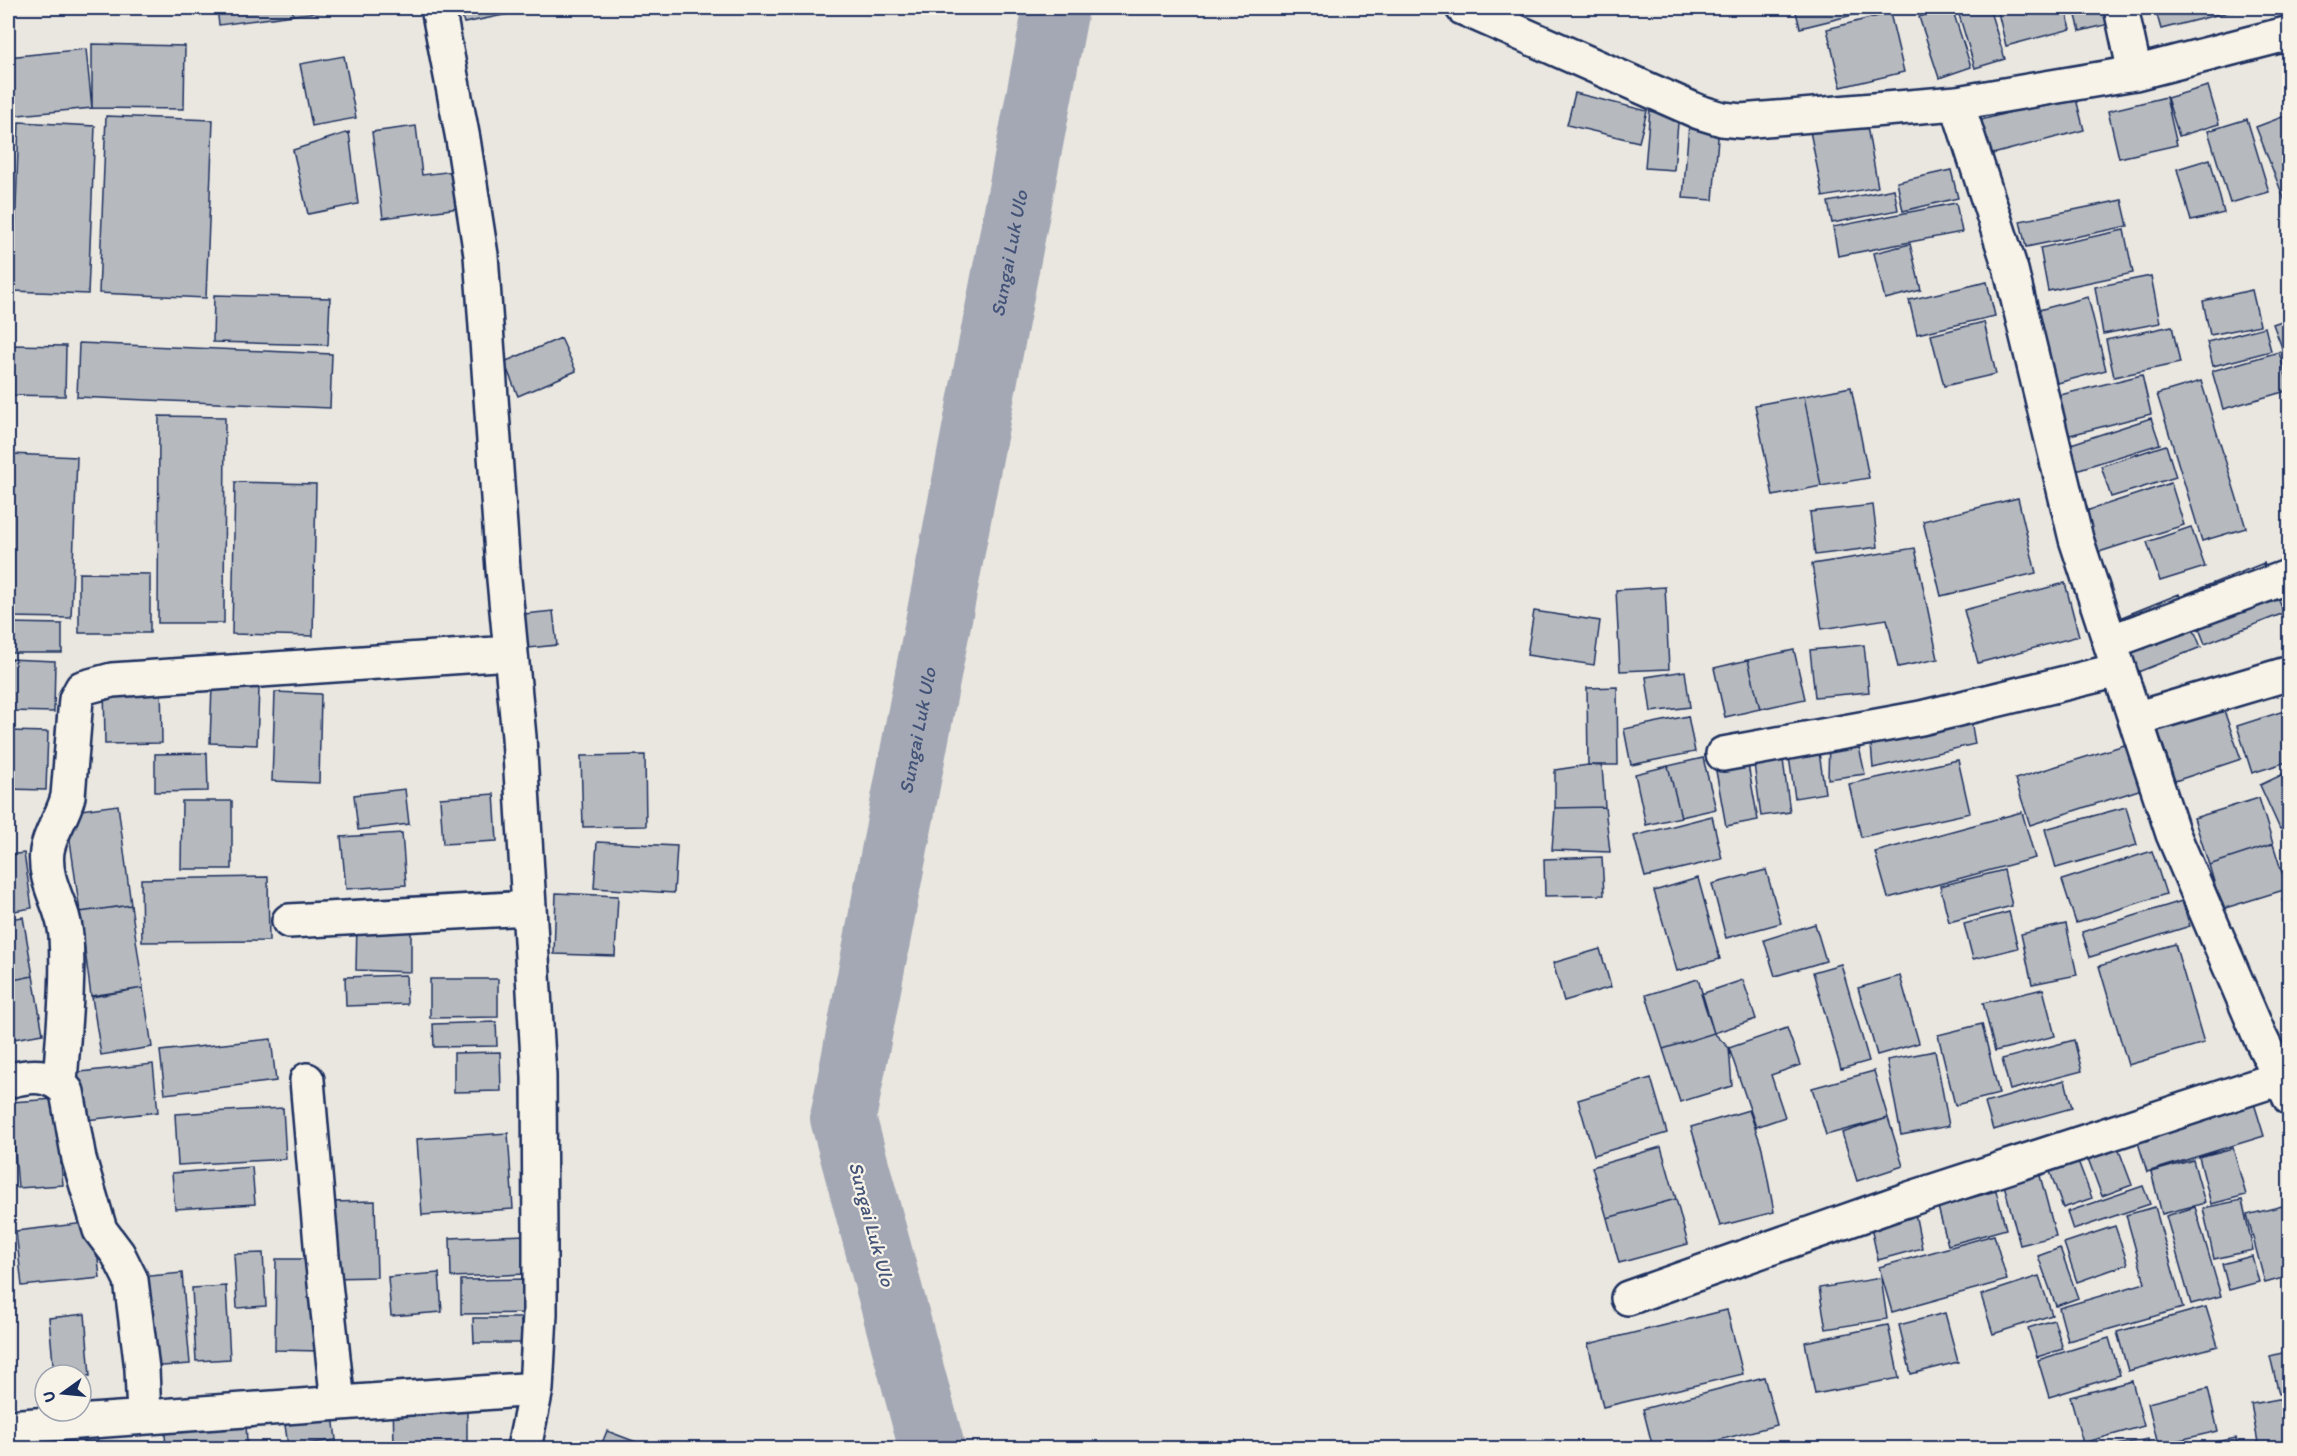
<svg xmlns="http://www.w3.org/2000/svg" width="2297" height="1456" font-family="Itim,sans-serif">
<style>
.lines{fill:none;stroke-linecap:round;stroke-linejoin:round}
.river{stroke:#a3a8b4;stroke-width:66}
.building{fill:#b6babf;stroke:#1b2f5e;stroke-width:1.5}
.minor-casing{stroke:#1b2f5e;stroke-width:38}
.minor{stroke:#f7f3e8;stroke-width:33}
.labels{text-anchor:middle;stroke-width:4.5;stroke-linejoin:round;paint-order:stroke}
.water-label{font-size:20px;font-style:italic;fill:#445378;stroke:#f7f3e8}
</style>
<rect width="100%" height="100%" fill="#eae7e0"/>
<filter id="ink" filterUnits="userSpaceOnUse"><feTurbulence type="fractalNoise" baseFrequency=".0167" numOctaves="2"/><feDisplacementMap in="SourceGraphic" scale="12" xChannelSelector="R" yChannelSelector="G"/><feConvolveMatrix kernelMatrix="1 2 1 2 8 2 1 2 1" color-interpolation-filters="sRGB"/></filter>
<g filter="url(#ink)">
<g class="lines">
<!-- river -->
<path class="river" id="s1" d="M932,1448L843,1118L1056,8"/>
</g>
<!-- building -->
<path class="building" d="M217,8H292L293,15L219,25Z
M292,8H347V9L293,15Z
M460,8H528V10L464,23Z
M1795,8H1881L1800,28Z
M1949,8H1952L1971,67L1939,78L1919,17Z
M1957,8H1989L2005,59L1975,68Z
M1997,8H2065L2071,29L2006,46Z
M2074,8H2114L2118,22L2080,31Z
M2155,8H2244L2161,29Z
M1890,13L1904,72L1841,87L1827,29Z
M92,44L185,46L184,109L92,108Z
M86,49L92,108L8,116V57Z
M344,56L356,118L312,126L300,64Z
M2208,86L2219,124L2179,136L2167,98Z
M1575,93L1647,111L1639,142L1567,125Z
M2075,95L2084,130L1989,155L1981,120Z
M2166,97L2177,145L2119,158L2108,111Z
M1650,108L1679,111L1674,170L1645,168Z
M2290,114V214L2256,127Z
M106,116L213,120L206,298L99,293Z
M2247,119L2269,192L2230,203L2208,131Z
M1866,121L1878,187L1823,197L1810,131Z
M19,122L95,126L88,294L13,291Z
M1689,124L1719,126L1713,200L1683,198Z
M416,126L422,175L454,171L459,208L383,218L372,132Z
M349,132L358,204L308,214L293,150Z
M2210,159L2224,213L2191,221L2177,169Z
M1951,170L1958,198L1903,211L1897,182Z
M1894,189L1898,210L1832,223L1828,202Z
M2122,200L2128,226L2026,247L2020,221Z
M1956,203L1962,232L1838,256L1833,227Z
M2124,230L2133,273L2048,291L2040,248Z
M1910,244L1921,290L1885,299L1874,253Z
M2151,276L2160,323L2103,334L2095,287Z
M1987,282L1995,316L1917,334L1909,300Z
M2252,290L2260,325L2210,335L2203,301Z
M214,295L330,298L328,345L213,342Z
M2088,297L2106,370L2054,384L2035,311Z
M2290,318V360L2287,361L2273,324Z
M1984,322L1996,374L1944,386L1931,335Z
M2172,326L2180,363L2114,377L2106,340Z
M2265,327L2271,351L2213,366L2207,342Z
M561,338L576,371L518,396L504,362Z
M79,343L332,354L330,408L77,397Z
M8,345L66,346L65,396L8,395Z
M2279,352L2290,390L2223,409L2212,371Z
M2142,375L2151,414L2066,436L2056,396Z
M2201,381L2246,528L2202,541L2157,394Z
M1851,387L1869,478L1821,486L1804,396Z
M1804,396L1821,486L1773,496L1755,405Z
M159,416L225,417L224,623H158Z
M2151,418L2160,444L2076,470L2068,445Z
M2166,445L2176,477L2111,497L2101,466Z
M11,454L77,457L71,618L8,617Z
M235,482L316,484L313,636L232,634Z
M2171,483L2184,525L2099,552L2086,511Z
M2018,498L2036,573L1941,596L1923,521Z
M1873,505L1878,547L1815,555L1810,512Z
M2191,527L2205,567L2160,581L2147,542Z
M1915,548L1938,659L1898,667L1887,619L1822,629L1812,564Z
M2264,563L2284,613L2205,644L2186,594Z
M79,573L150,574V633H79Z
M2065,583L2079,636L1978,663L1964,610Z
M1665,587L1669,669L1620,671L1616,590Z
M2179,594L2201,647L2133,674L2112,621Z
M553,611L557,645L519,649L515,615Z
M1534,611L1600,621L1594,665L1527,655Z
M8,623L62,624V653H8Z
M1864,645L1869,692L1815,697L1810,650Z
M1794,650L1805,699L1760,709L1748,660Z
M8,659L55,661L54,712L8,711Z
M1748,660L1760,709L1725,717L1714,668Z
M1685,671L1690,707L1651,712L1646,677Z
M161,680L162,743L105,744L104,681Z
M212,685L259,687L257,745L210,743Z
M1617,687L1618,765H1588L1587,688Z
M275,692L321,694L319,783L272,781Z
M2222,705L2241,759L2175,781L2157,727Z
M1969,709L1975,744L1873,768L1870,732Z
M2290,709V761L2252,773L2237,726Z
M1688,716L1695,752L1631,765L1624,729Z
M8,731L48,732L46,790L8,789Z
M1857,738L1865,774L1828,779L1829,740Z
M1817,739L1825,793L1795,798L1787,743Z
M2131,743L2145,788L2030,825L2015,779Z
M207,753L208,791L155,792V754Z
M645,755L646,826L583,827L581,756Z
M1703,758L1716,809L1681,817L1668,766Z
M1783,760L1790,812L1761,816L1754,764Z
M1958,760L1970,813L1861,837L1849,784Z
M1588,765L1602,766L1605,807L1555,808V770Z
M1748,765L1758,820L1726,826L1716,771Z
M1668,766L1681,817L1646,825L1635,774Z
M2290,771V824L2280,829L2260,785Z
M405,789L409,824L358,830L354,795Z
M494,794L497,841L443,844L440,798Z
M2259,798L2273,844L2209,865L2194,818Z
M182,801H232V869H181Z
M118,805L131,905L80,912L66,812Z
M1605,807L1610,852L1552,850L1555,808Z
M2126,807L2137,845L2056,868L2045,829Z
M2022,812L2035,858L1888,898L1875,852Z
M1712,816L1722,859L1645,877L1634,836Z
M402,833L406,885L346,889L341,837Z
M597,842L677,846L674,893L594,888Z
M2273,844L2287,889L2222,909L2209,865Z
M2152,851L2166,894L2076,923L2062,880Z
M24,853L32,908L8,912V855Z
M1602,857L1604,895L1545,896L1544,859Z
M1766,870L1781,923L1726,938L1712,884Z
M2004,870L2012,906L1949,922L1940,886Z
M268,877L269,941L142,942L141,879Z
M1698,878L1720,959L1677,971L1654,891Z
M556,893L618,896L615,956L554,954Z
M2290,897V920L2282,900Z
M2182,901L2190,926L2090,957L2082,932Z
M131,905L143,988L91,996L80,912Z
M2009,912L2018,948L1973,959L1964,924Z
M23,917L33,976L8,981V919Z
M357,921L411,923V972L356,970Z
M1815,924L1826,961L1775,976L1764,940Z
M2066,924L2077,975L2032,984L2021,934Z
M2175,944L2204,1043L2128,1065L2099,966Z
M1600,949L1611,987L1564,1001L1553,963Z
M1841,964L1869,1061L1841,1069L1813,972Z
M406,975L407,1004L346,1006L345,977Z
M33,976L43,1034L8,1040V981Z
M1900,976L1919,1043L1877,1055L1858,988Z
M430,979H498V1017L430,1018Z
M1698,979L1714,1033L1663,1049L1646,995Z
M1743,980L1756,1019L1714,1033L1701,994Z
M143,988L152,1047L101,1055L92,997Z
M2043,989L2055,1036L1995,1051L1983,1003Z
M496,1022L497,1046L434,1047L433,1024Z
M1982,1024L1999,1094L1955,1105L1938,1035Z
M1787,1028L1800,1065L1771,1075L1785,1117L1756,1127L1729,1048Z
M1714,1033L1729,1048L1732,1086L1680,1102L1663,1049Z
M271,1039L276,1081L165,1094L160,1051Z
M2074,1040L2082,1071L2010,1090L2002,1059Z
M1935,1051L1949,1126L1901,1135L1887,1060Z
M500,1052L501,1091L454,1092V1053Z
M153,1064L158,1112L77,1121L71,1073Z
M1874,1071L1888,1118L1826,1135L1812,1088Z
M1651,1078L1667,1133L1594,1155L1578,1100Z
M2065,1080L2072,1108L1993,1130L1985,1103Z
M2250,1090L2264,1136L2147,1172L2133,1126Z
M55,1099L63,1185L18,1188L11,1102Z
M283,1108L286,1159L178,1165L175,1114Z
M1749,1110L1762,1148L1774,1212L1720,1226L1691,1127Z
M1888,1118L1903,1166L1857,1181L1842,1133Z
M508,1133L513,1209L422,1215L417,1139Z
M2114,1137L2132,1185L2102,1196L2084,1148Z
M1661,1147L1676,1199L1607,1218L1592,1167Z
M2233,1148L2246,1195L2211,1204L2199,1157Z
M2075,1153L2092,1198L2063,1208L2047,1163Z
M2193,1160L2205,1203L2162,1214L2151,1172Z
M252,1167L255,1204L175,1209L172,1173Z
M2038,1168L2056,1236L2020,1245L2002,1177Z
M2143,1186L2150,1204L2073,1230L2067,1212Z
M1996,1191L2006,1229L1948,1245L1938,1207Z
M1676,1199L1688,1244L1619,1263L1607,1218Z
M2242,1200L2253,1250L2214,1259L2203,1208Z
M375,1201L377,1277L332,1278L330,1202Z
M1913,1203L1922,1248L1878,1260L1869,1218Z
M2290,1204V1276L2265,1283L2247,1215Z
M2155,1207L2183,1308L2068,1341L2059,1308L2145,1283L2126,1215Z
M2195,1207L2221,1296L2191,1304L2166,1216Z
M94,1222L100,1278L22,1286L16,1231Z
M2115,1226L2128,1264L2077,1282L2064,1243Z
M525,1235L527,1274L451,1277L450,1238Z
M1994,1235L2007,1280L1892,1312L1879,1267Z
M2060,1248L2078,1298L2056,1306L2038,1256Z
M263,1253L266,1306L237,1308L234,1254Z
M2252,1256L2259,1282L2229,1290L2222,1264Z
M276,1259H321L320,1351L275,1350Z
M182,1273L190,1364L148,1367L140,1277Z
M439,1273L442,1312L391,1316L388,1277Z
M2039,1276L2052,1315L1993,1334L1981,1295Z
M1881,1278L1887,1319L1826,1329L1819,1288Z
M530,1279L531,1313L461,1314V1280Z
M226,1286L230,1359L196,1361L192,1288Z
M2206,1307L2218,1346L2128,1371L2117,1332Z
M1727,1310L1743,1374L1603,1407L1588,1344Z
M1945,1313L1958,1362L1911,1374L1899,1325Z
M85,1314L90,1376L54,1375L49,1318Z
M473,1318H521V1343H474Z
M2054,1320L2063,1349L2037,1357L2028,1328Z
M1888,1325L1899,1378L1815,1394L1805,1342Z
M2109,1338L2120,1375L2049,1397L2038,1360Z
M2290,1351V1392L2279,1394L2270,1356Z
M1764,1377L1777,1425L1688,1448H1653L1643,1409Z
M2132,1381L2144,1426L2083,1443L2070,1397Z
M2208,1388L2218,1431L2158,1445L2148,1403Z
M467,1396V1448H394L393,1397Z
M2290,1397V1448H2259L2251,1404Z
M331,1398L336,1440L288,1446L282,1404Z
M245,1402L247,1443L166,1448L163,1407Z
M44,1420L45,1448H12V1421Z
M97,1430L98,1448H64L63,1432Z
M607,1431L647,1446V1448H600Z
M2236,1438L2239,1448H2185Z
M2148,1439L2150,1448H2101Z
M336,1440L337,1448H288V1446Z"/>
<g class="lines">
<defs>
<path id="minor" d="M438,8L463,139L481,255L503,569L519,737L539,1076L540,1239V1314L536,1389L524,1448
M1463,8L1699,112L1722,119L1741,121L1957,103L2135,73L2290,33
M2121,8L2135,73
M1957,103L2011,270L2076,539L2173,834L2260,1037L2290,1098
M2110,642L2290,576
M2135,719L2290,673
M1723,754L1921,718L2119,670
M289,921L529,908
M307,1080L322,1256L338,1403
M8,1081C29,1075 52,1072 67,1092L79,1159L100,1230L118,1254L131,1280L142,1369L144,1417
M60,1083C63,1035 69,984 66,936C64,905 43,884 47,851C50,832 64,815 68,796L76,699L82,688L112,680L510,653
M1628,1298L1906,1200L2290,1075
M8,1427L536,1389"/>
</defs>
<!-- minor casing -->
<use href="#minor" class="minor-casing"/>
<!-- minor -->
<use href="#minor" class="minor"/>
</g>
</g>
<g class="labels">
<!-- water labels -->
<g class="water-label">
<text dy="7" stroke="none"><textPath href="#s1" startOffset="1222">Sungai Luk Ulo</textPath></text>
<text dy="7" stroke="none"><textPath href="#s1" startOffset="736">Sungai Luk Ulo</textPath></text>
<text transform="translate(872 1224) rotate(75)" y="7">Sungai Luk Ulo</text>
</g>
</g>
<!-- margin -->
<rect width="2297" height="1456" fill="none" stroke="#f7f3e8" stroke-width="30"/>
<rect x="15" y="15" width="2267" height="1426" fill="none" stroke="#1b2f5e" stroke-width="2" filter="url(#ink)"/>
<!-- north arrow -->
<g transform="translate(63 1393) rotate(255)"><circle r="28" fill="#f7f3e8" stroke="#9fa5b1" stroke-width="1.5"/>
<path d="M0-4.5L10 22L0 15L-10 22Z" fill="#1b2f5e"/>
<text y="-9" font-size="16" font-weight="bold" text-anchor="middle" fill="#1b2f5e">U</text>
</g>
</svg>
